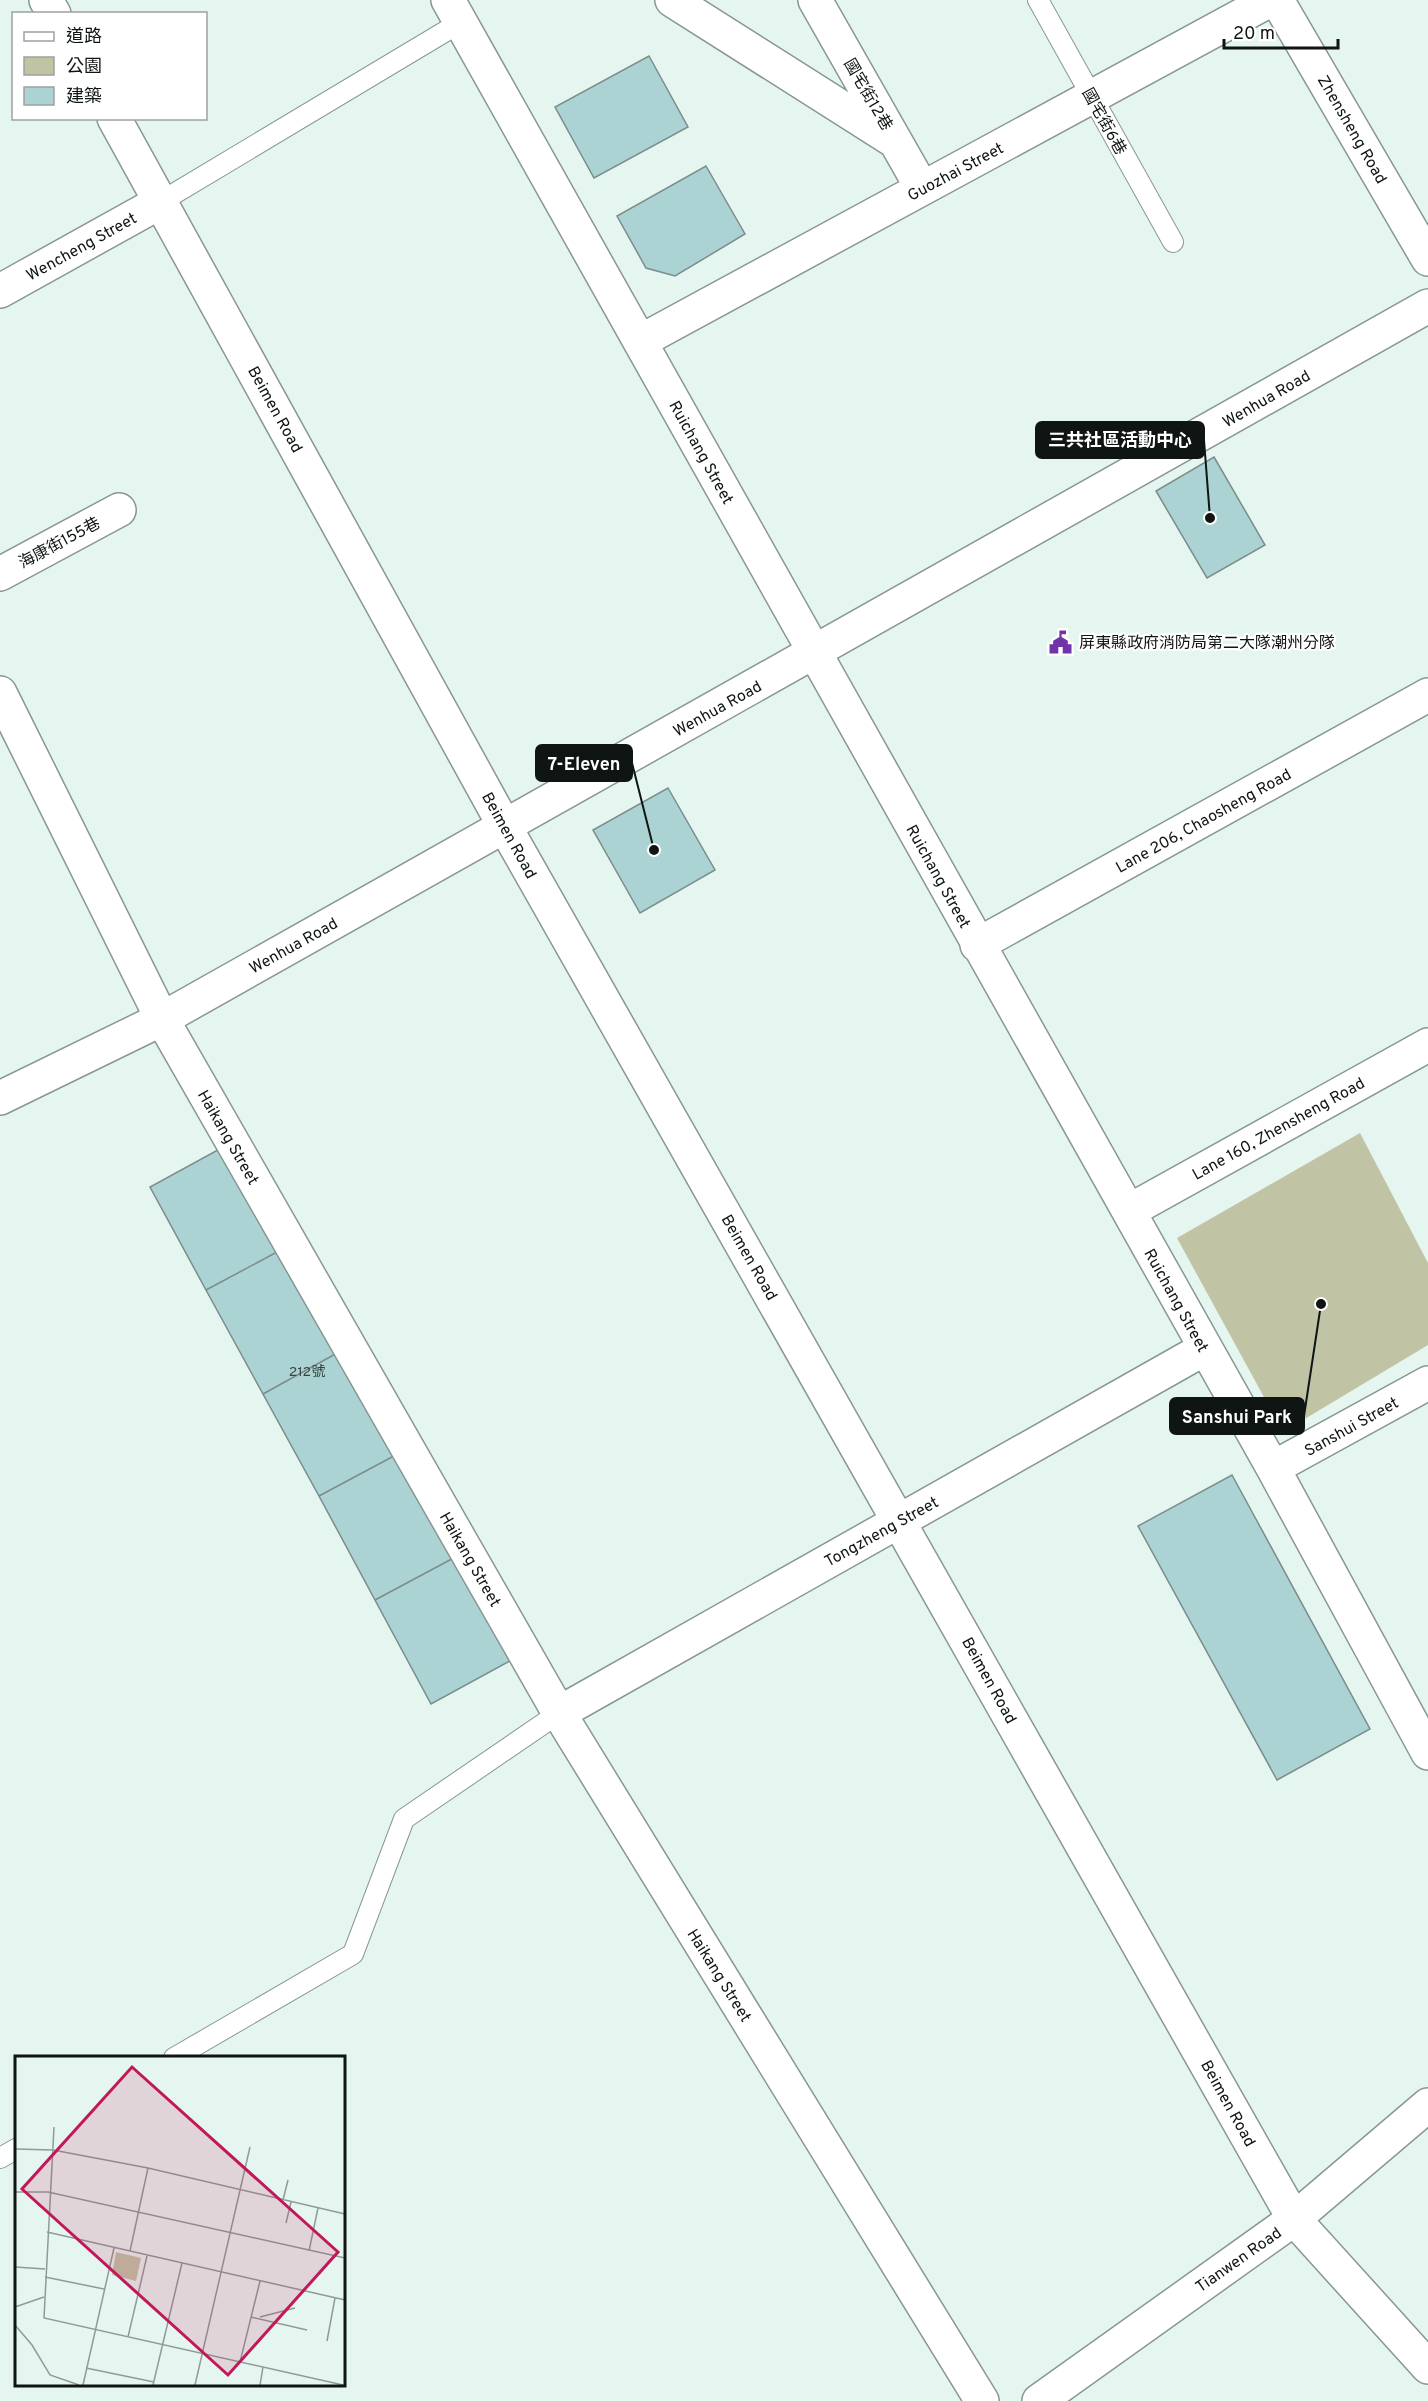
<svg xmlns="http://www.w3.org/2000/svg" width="1428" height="2401" font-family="Overpass,'Noto Sans TC',sans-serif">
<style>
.green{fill:#c0c4a5}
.building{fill:#abd3d3;stroke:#7c8c8c;stroke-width:1.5}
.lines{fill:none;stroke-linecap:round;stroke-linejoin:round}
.service-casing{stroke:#899791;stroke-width:22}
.minor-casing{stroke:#899791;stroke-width:36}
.service{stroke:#fff;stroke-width:20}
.minor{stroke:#fff;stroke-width:33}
.labels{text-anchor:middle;stroke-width:4.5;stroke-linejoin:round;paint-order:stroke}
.number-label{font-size:14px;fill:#364443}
.street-label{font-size:16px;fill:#0f1513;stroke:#fff}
.poi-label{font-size:16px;fill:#0f1513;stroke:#fff;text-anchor:start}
.inset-road{fill:none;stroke:#8f9b97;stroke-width:1.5}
.view{fill:#c2185b;fill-opacity:0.15;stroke:#c2185b;stroke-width:3}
.inset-edge{fill:none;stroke:#0f1513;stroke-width:3}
.leader{fill:none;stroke:#0f1513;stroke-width:2}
.callout-dot{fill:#0f1513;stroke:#fff;stroke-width:2}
.callout{fill:#0f1513;stroke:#0f1513;stroke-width:2}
.callout-label{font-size:18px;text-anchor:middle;font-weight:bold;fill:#fff}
</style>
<rect width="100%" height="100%" fill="#e5f5ef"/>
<!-- green -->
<path class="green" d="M1360,1133L1428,1263V1345L1283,1432L1177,1238Z"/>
<!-- building -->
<path class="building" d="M649,56L688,127L594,178L555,107Z
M706,166L745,234L675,276L646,268L617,216Z
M1214,457L1265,545L1207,578L1156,491Z
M668,788L715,870L640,913L593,830Z
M236,1140L292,1244L206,1290L150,1187Z
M292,1244L348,1347L263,1394L206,1290Z
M348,1347L405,1450L319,1496L263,1394Z
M405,1450L461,1554L375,1600L319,1496Z
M1232,1475L1370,1729L1277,1780L1138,1526Z
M461,1554L517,1657L431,1704L375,1600Z"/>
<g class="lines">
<defs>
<path id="service" d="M1038,0L1173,242
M162,201L461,22
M174,2058L353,1954L404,1819L559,1713
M0,2158L16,2149"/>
<path id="minor" d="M46,0L54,14
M448,0L1273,1468L1428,1753
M672,0L896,142
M815,0L922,188
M1277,0L1428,259
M114,118L505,827L1294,2219L1428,2367
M0,291L162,201
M641,341L1270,0
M0,574L119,510
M0,693L162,1019L559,1713L982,2401
M977,945L1428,695
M0,1098L162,1019L1428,306
M1129,1211L1428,1045
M1273,1468L1428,1383
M559,1713L1204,1349
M1039,2401L1294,2219L1428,2105"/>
</defs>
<!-- service casing -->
<use href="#service" class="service-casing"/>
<!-- minor casing -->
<use href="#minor" class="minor-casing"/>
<!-- service -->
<use href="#service" class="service"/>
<!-- minor -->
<use href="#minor" class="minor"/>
</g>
<!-- icons -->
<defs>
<symbol id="civic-bare" viewBox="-9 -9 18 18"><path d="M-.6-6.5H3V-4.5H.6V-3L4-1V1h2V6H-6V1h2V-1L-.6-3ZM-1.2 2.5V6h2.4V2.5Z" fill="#7133a8" stroke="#fff" stroke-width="2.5" paint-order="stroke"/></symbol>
</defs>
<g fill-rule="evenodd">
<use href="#civic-bare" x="1044" y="626" width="33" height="33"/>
</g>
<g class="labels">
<!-- number labels -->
<g class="number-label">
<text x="307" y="1376">212號</text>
</g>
<!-- street labels -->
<g class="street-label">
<text transform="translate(869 94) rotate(60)" y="6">國宅街12巷</text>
<text transform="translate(1105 121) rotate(61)" y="6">國宅街6巷</text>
<text transform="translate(1353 129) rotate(60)" y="6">Zhensheng Road</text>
<text transform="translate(955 171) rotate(-28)" y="6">Guozhai Street</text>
<text transform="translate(81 246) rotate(-29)" y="6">Wencheng Street</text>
<text transform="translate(1266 398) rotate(-30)" y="6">Wenhua Road</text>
<text transform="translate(276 409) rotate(61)" y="6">Beimen Road</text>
<text transform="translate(702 452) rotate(61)" y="6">Ruichang Street</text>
<text transform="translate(59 542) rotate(-28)" y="6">海康街155巷</text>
<text transform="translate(717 708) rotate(-29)" y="6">Wenhua Road</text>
<text transform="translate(1203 820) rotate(-29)" y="6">Lane 206, Chaosheng Road</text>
<text transform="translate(510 835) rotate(61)" y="6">Beimen Road</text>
<text transform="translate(939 876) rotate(61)" y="6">Ruichang Street</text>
<text transform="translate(293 945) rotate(-29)" y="6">Wenhua Road</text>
<text transform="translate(1278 1128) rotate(-29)" y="6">Lane 160, Zhensheng Road</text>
<text transform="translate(229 1137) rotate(60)" y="6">Haikang Street</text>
<text transform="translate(750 1257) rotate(60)" y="6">Beimen Road</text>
<text transform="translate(1177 1300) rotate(61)" y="6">Ruichang Street</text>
<text transform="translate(1351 1426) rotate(-29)" y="6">Sanshui Street</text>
<text transform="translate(881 1531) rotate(-29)" y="6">Tongzheng Street</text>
<text transform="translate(471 1559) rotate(60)" y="6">Haikang Street</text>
<text transform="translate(990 1680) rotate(61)" y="6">Beimen Road</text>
<text transform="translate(720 1975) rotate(58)" y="6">Haikang Street</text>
<text transform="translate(1229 2103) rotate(61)" y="6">Beimen Road</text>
<text transform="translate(1238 2259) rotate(-35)" y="6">Tianwen Road</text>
</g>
<!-- poi labels -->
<g class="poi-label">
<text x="1079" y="648">屏東縣政府消防局第二大隊潮州分隊</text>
</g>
</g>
<!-- overview -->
<g transform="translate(15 2056)">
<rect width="330" height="330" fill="#e5f5ef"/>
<path d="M101,196L126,202L121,225L97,219Z" fill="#c0c4a5"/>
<path class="inset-road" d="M39,71L29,262L328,329M0,93L38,94L133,112L330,158M0,136H33L330,202M268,144L273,124M271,167L276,146M32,176L330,244M115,195L133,112M294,195L303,152M0,211L30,213M30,221L89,233M0,251L29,241M236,261L292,274M245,261L280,252M0,269L17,289L35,319L64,329M113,281L132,200M312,285L320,242M225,306L245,225M71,312L139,326M68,329L99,192M138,329L167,207M180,329L235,91M245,329L248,311"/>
<path class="view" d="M117,11L323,196L213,319L7,133Z"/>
<rect width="330" height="330" class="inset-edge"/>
</g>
<!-- callouts -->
<path class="leader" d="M1210 518L1204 440M654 850L632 763M1321 1304L1304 1416"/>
<g class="callout-dot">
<circle cx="1210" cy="518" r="6"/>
<circle cx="654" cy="850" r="6"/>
<circle cx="1321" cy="1304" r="6"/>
</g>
<g class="callout">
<rect x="1036" y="422" width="168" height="36" rx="6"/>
<rect x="536" y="745" width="96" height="36" rx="6"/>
<rect x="1170" y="1398" width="134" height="36" rx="6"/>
</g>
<g class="callout-label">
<text x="1120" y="446">三共社區活動中心</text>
<text x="584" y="770">7-Eleven</text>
<text x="1237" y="1423">Sanshui Park</text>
</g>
<!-- legend -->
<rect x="12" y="12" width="195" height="108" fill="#ffffff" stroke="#9fa1a1" stroke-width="1.5"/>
<rect x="24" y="32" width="30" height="9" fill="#ffffff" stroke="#9fa1a1" stroke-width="1.5"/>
<text x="66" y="42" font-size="18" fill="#0f1513">道路</text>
<rect x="24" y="57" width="30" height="18" fill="#c0c4a5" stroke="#9fa1a1" stroke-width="1.5"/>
<text x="66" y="72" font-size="18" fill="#0f1513">公園</text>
<rect x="24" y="87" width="30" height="18" fill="#abd3d3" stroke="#9fa1a1" stroke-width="1.5"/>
<text x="66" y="102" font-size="18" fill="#0f1513">建築</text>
<!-- scale -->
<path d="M1224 39v9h114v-9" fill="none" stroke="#0f1513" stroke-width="3"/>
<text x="1233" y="39" font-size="18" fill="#0f1513" stroke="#ffffff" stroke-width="4.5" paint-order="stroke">20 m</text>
</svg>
